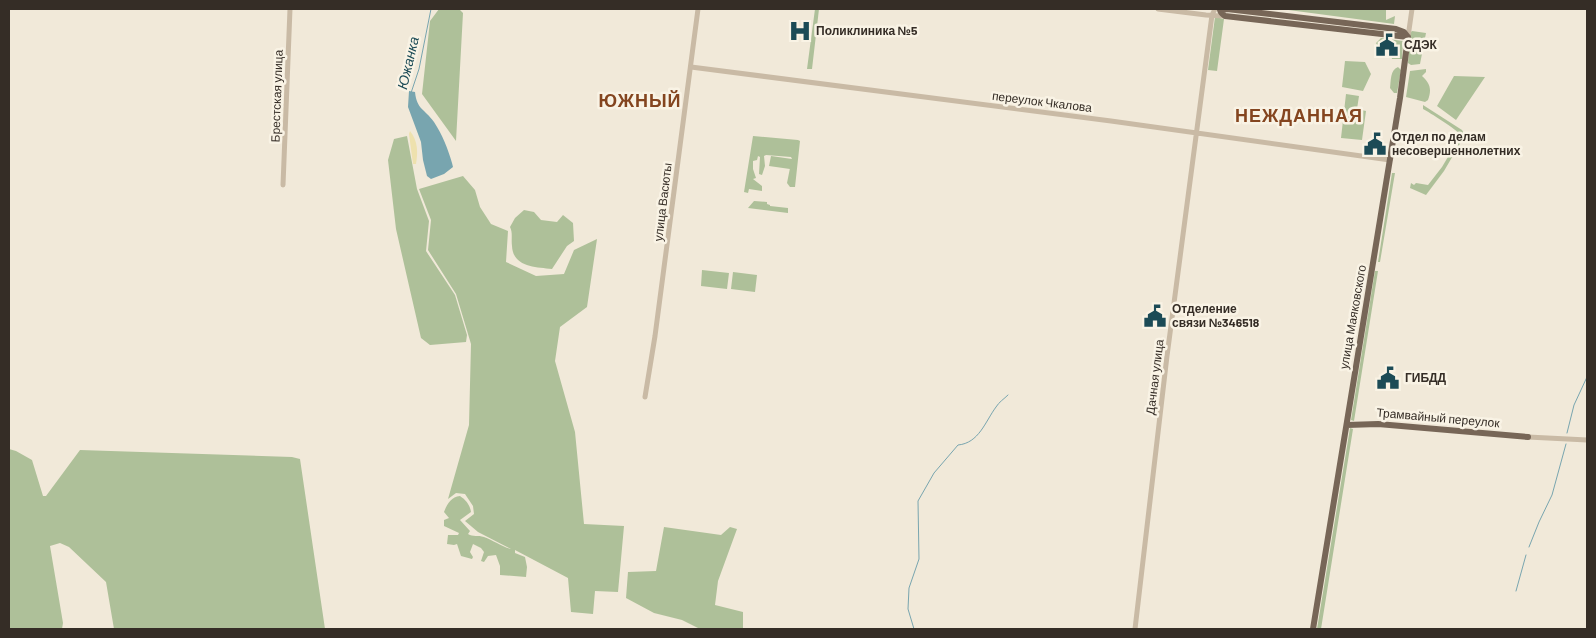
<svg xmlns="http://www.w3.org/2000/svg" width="1596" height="638" font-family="Barlow,sans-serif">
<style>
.green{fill:#aec099}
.sand{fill:#eee1ae}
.water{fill:#78a5af}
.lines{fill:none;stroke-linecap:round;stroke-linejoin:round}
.stream{stroke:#78a5af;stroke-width:1}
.minor{stroke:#c9baa5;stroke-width:5}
.major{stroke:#776657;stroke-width:6}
.labels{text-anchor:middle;stroke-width:5;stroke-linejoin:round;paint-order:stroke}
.poi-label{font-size:12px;font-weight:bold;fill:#352d26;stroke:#f9f3e5;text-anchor:start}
.street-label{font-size:12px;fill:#352d26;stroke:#f9f3e5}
.water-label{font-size:14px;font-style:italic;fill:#1c4b56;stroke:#f9f3e5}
.district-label{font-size:18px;font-weight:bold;letter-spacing:1px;fill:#84451f;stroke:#f9f3e5}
</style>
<rect width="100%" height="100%" fill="#f1e9d9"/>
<!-- green -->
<path class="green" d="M439,9H459L463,13L456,141L422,94L430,21Z
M815,9H819L812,69H807Z
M1281,9H1386V20L1395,16L1394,24Z
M1215,17L1224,19L1217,71L1208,70Z
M1412,31L1426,33L1420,64L1411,65L1408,63L1410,33Z
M1381,38L1403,41L1402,59H1392L1390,50L1380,51L1376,43Z
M1345,61L1365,62L1371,74L1363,91L1342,87Z
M1398,67L1401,70L1397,93H1394L1390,88C1391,81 1390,70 1398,67Z
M1426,69V72L1422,76C1430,83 1432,89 1428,100L1425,102L1406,97L1410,71Z
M1454,76L1485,77L1456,120L1437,106Z
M1346,94L1359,96L1357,109L1366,111L1362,140L1341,138Z
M1423,105L1462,130L1465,135L1444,171L1426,195L1410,188L1411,183L1414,185L1416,183L1428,185L1442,167L1461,135C1457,130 1429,112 1423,109Z
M407,136L417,189L429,221L426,251L455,295L467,335L466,342L430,345L421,338L396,229L388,160L394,139Z
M753,136L798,140L800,141L795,187H790L787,183L791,163L790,169L769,166L771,156L792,159L791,157L766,155L764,156L765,166L762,175L759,174L760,157L758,156L757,160L753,161V169L756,178L753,179L762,186V191L749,189L748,193L744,192Z
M1392,173H1395L1380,262H1378Z
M463,176L475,190L480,207L491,224L508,231L506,262L536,276L564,274L574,250L597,239L587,307L560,327L555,361L575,432L584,524L624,526L618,592L595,591L593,614L571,612L568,578L515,550V553L525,557L527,567L526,577L500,575V566L496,555L488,556L484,562L481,561L484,552L481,548L473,544L470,552L473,557L472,559L461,556L457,544L454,545L447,544L448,535H458L459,533L444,526V520L449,518L444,512C447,504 451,497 460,496C466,500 470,505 471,512L460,520L470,531L468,534C473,537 478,535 484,537C493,540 502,547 511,549L478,532L465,521L474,514L473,506L465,494L456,493L448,499L469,425L471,344L456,294L428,250L431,220L419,189Z
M754,201L767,202V204L770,205V206L788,208V213L748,208Z
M524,210L534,212L541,220L557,222L563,215L573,223L574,241L567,246L552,269C535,267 513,267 512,246C511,239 513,233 510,227L515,218Z
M702,270L729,273L727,289L701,286Z
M1375,271H1378L1354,421L1351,420Z
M733,272L757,275L755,292L731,289Z
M1350,428L1353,429L1321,629H1317Z
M9,449L16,451L32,460L43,496H46L80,450L292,457L300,459L325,629H114L106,582L69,547L60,543L50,546L63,623L62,629H9Z
M664,527L721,535L730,527L737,529L718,581L715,605L743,612V629L698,628L682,620L654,613L626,598L628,572L656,571Z"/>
<!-- sand -->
<path class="sand" d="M410,131C418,141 418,152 416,164H413L409,134Z"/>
<!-- water -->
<path class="water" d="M409,91L415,92C417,110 424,108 434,122C442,134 448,149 452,163L453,167L444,174L431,179L427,176L423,160L421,142L408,107Z"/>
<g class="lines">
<!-- stream -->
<path class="stream" d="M411,93L419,69L431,9
M1567,433L1574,405L1587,377
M1529,547L1539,522L1552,495L1566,444
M1516,591L1526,555
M914,629L908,609L909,588L919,559L918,501L934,473L958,445C979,443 985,422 996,407C999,402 1004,399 1008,395"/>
<!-- minor -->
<path class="minor" d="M1158,9L1206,15L1224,16
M1408,37L1412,9
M691,67L1111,121L1390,160
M283,185L290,9
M645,397L655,336L698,9
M1528,437L1587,440
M1135,629L1167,356L1212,15L1215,9"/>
<!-- major -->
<path class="major" d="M1220,9C1220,12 1222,14 1225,16L1408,37L1404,32L1396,29L1227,9L1220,10
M1347,425L1378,424L1528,437
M1313,629L1400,98L1408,37"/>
</g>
<!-- icons -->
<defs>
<symbol id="hospital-bare" viewBox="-9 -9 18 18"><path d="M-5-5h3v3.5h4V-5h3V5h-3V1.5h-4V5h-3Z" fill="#1c4b56" stroke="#f9f3e5" stroke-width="2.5" paint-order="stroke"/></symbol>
<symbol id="civic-bare" viewBox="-9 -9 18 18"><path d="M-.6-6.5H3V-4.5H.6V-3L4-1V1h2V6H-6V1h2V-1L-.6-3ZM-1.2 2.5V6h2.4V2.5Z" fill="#1c4b56" stroke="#f9f3e5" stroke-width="2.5" paint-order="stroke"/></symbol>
</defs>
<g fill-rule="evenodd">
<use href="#hospital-bare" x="784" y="15" width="32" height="32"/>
<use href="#civic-bare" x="1371" y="29" width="32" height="32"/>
<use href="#civic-bare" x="1359" y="128" width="32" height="32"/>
<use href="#civic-bare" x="1139" y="300" width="32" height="32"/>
<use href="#civic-bare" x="1372" y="362" width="32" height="32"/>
</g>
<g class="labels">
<!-- poi labels -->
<g class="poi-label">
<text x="816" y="35">Поликлиника №5</text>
<text x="1404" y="49">СДЭК</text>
<text x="1392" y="141">Отдел по делам<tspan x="1392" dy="14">несовершеннолетних</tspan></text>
<text x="1172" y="313">Отделение<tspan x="1172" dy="14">связи №346518</tspan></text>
<text x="1405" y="382">ГИБДД</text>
</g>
<!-- street labels -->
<g class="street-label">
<text transform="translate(277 96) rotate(-88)" y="4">Брестская улица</text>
<text transform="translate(1042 102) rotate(7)" y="4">переулок Чкалова</text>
<text transform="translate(663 202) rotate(-83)" y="4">улица Васюты</text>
<text transform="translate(1353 317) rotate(-80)" y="4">улица Маяковского</text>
<text transform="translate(1155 377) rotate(-83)" y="4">Дачная улица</text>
<text transform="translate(1438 418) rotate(5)" y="4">Трамвайный переулок</text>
</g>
<!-- water labels -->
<g class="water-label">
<text transform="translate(408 63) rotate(-77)" y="5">Южанка</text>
</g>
<!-- district labels -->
<g class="district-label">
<text x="640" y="107">ЮЖНЫЙ</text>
<text x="1299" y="122">НЕЖДАННАЯ</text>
</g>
</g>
<!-- border -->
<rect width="1596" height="638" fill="none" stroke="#352d26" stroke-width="20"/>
</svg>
